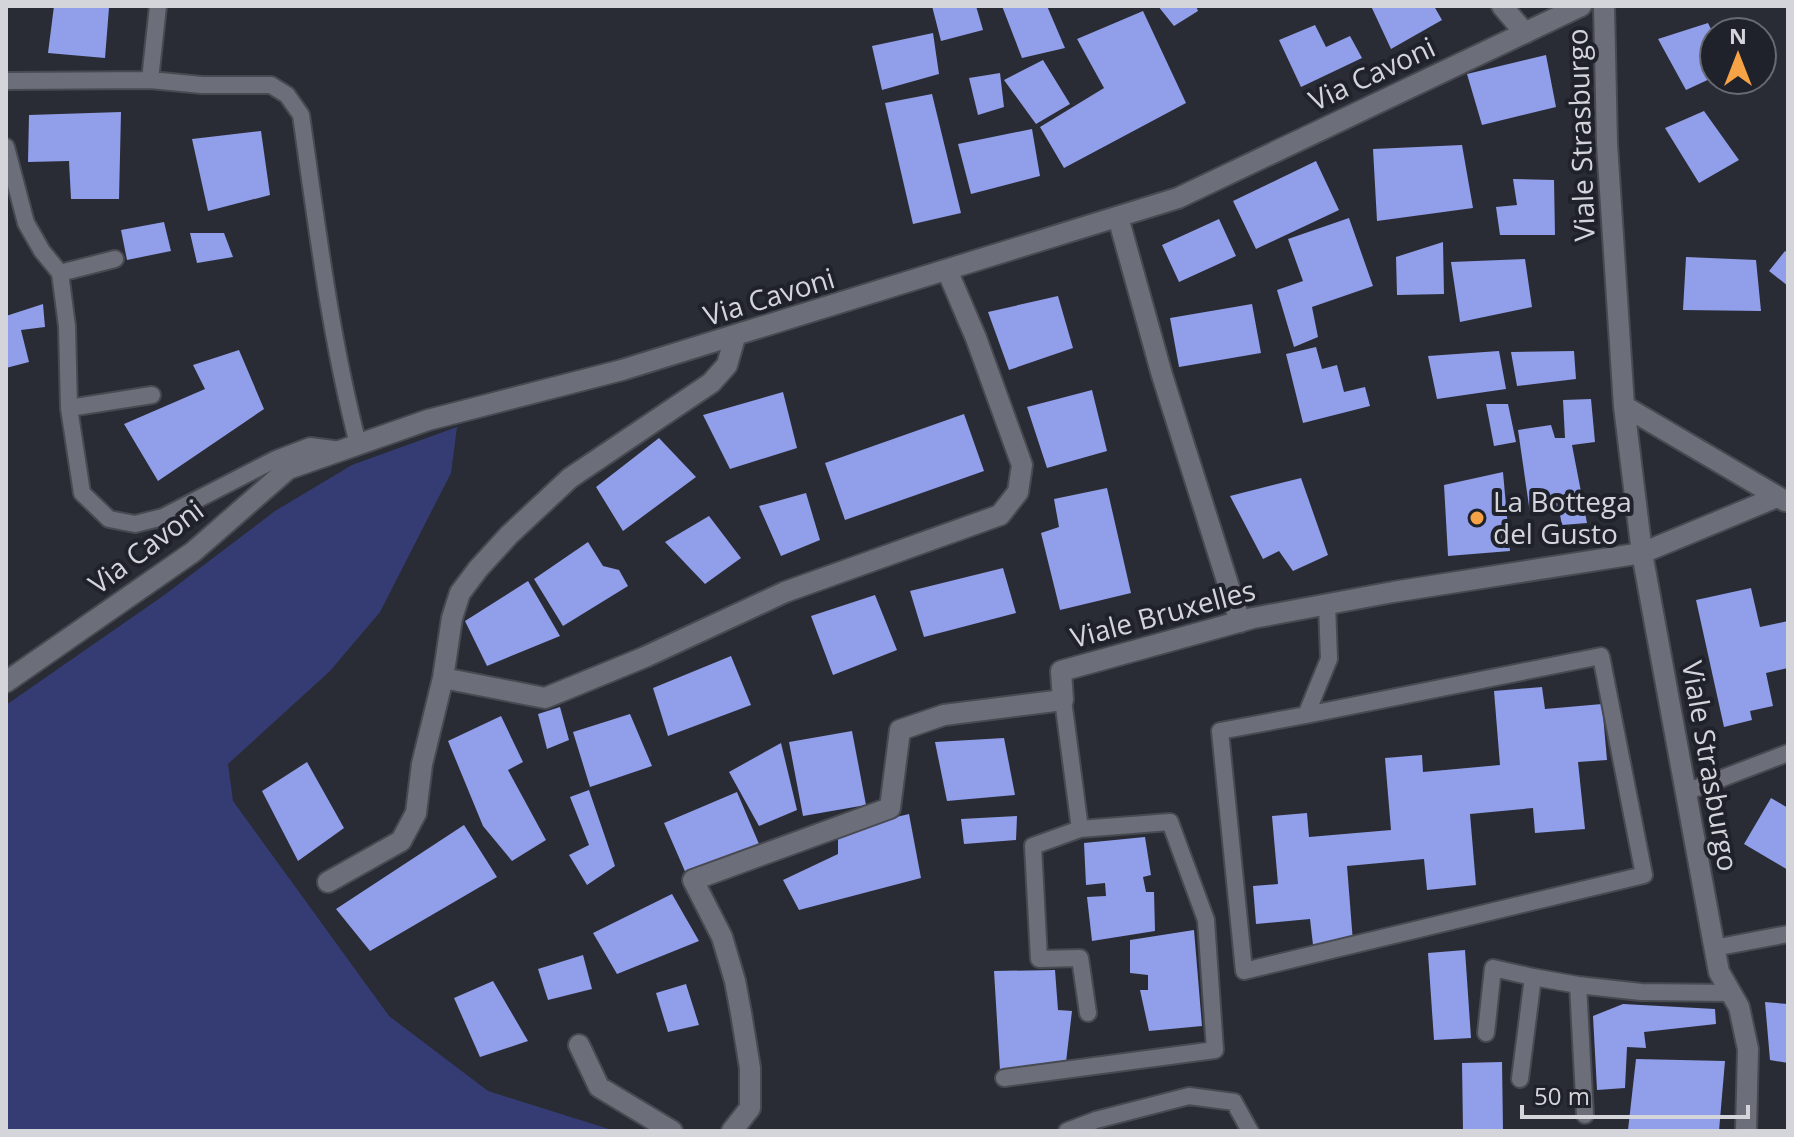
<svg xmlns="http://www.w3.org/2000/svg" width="1794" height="1137" font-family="'Open Sans',sans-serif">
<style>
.green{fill:#353c73}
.building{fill:#919ee9}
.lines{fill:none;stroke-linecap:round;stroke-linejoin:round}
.lane-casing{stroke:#484a51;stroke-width:20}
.street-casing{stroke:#484a51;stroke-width:24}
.secondary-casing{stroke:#484a51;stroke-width:24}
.lane{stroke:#6c6e79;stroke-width:16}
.street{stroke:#6c6e79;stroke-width:20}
.secondary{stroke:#6c6e79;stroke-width:20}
.poi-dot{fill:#f6a246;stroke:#20222b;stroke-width:3}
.labels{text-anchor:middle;stroke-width:8;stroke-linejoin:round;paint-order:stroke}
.street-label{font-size:28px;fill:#d3d5db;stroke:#20222b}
.poi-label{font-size:28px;fill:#d3d5db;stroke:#20222b;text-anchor:start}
</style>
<rect width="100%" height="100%" fill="#292c35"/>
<!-- green -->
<path class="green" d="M457,427L451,473L380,612L330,671L228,764L233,801L389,1016L488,1091L615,1131H6V705L163,596L275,511L352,465Z"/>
<!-- building -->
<path class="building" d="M54,6L109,8L105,58L48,53Z
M932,6H976L983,30L941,41Z
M1002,6H1047L1065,48L1022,58Z
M1158,6H1196L1198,11L1174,26Z
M1371,6H1434L1442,20L1391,49Z
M1143,11L1186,103L1064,168L1040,127L1104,88L1077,39Z
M1708,23L1714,35V77L1686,90L1658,39Z
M1315,25L1326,47L1350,36L1362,58L1301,87L1279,40Z
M933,33L939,74L882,90L872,46Z
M1546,55L1556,107L1482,125L1467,74Z
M1043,60L1070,104L1036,124L1004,80Z
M1000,73L1004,107L978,115L969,78Z
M932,94L961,213L913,224L885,103Z
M1704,111L1739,160L1699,183L1665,128Z
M121,112L119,199H71L69,161L28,162L29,115Z
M1032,129L1040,176L971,194L958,144Z
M261,131L270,195L208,211L192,139Z
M1462,145L1473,208L1377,221L1373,149Z
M1316,161L1339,210L1256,249L1233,201Z
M1513,179L1554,180L1555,235H1500L1496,207L1517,205Z
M1349,218L1373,286L1312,307L1318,337L1294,347L1277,290L1303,281L1288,239Z
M1219,219L1236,256L1179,282L1162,245Z
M164,222L171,251L127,260L121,230Z
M190,233H224L233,257L197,263Z
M1443,242L1444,294L1397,295L1396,257Z
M1785,251L1788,253V286L1769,271Z
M1686,257L1756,260L1761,311L1683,310Z
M1525,259L1532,307L1460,322L1451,262Z
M1058,296L1073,348L1009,370L988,312Z
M43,304L45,327L21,330L29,362L6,368V316Z
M1252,304L1261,353L1179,367L1170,318Z
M1316,347L1322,369L1337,365L1344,392L1365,387L1370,406L1303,423L1286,354Z
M239,350L264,409L158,481L124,424L205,389L193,365Z
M1499,351L1506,389L1437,399L1428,356Z
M1574,351L1576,379L1517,386L1511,352Z
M1092,390L1107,451L1047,468L1027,407Z
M783,392L797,448L730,469L703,415Z
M1591,399L1595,442L1572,445L1587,523L1562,525L1559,510L1530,513L1518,430L1551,425L1555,438H1565L1563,400Z
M1486,404H1508L1516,442L1494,446Z
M964,414L984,471L845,520L825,463Z
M659,438L696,477L623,531L596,487Z
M1503,472L1510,551L1448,556L1444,485Z
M1301,478L1328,555L1293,571L1279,551L1263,559L1230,496Z
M1107,488L1131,593L1060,610L1041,533L1059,527L1054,499Z
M806,493L820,540L781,556L759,506Z
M709,516L741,558L705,584L665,542Z
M588,542L603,566L619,570L628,586L563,626L534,579Z
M1003,568L1016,613L924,637L910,591Z
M528,581L560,636L487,666L465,621Z
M1751,588L1760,627L1788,621V668L1766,673L1773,706L1750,711L1752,720L1724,727L1696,600Z
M875,595L897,650L833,675L811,616Z
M731,656L751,705L668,736L653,688Z
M1542,687L1545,709L1602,704L1607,760L1578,762L1585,829L1535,833L1533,808L1470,814L1476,885L1427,890L1424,859L1347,866L1353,942L1313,945L1310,919L1256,924L1253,886L1278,884L1272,816L1307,813L1309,837L1391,830L1385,758L1422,755L1423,772L1500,765L1494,691Z
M560,707L569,740L547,749L538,714Z
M630,714L652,766L590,787L573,732Z
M501,716L523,762L508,770L546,840L512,861L483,826L448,741Z
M852,731L866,805L803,816L789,742Z
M1004,738L1015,795L947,801L935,742Z
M781,743L797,810L759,826L729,772Z
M307,762L344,828L298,861L262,791Z
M589,790L615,866L587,885L569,855L589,845L570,797Z
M737,792L759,844L687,876L664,823Z
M1771,798L1788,808V870L1744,844Z
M909,814L921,878L799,910L783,880L838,854V831Z
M1017,816L1016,840L964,844L961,819Z
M464,825L497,877L370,951L336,909Z
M1145,837L1151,875L1143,877L1146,892H1154L1155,931L1092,941L1087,897L1106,896L1105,883L1086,885L1084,843Z
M672,894L699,941L617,974L593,933Z
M1194,930L1202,1026L1149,1031L1140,990H1148V975L1130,973V940Z
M1465,950L1471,1038L1434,1040L1428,953Z
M583,955L592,989L548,1000L538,969Z
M1055,970L1058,1010L1072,1011L1066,1062L1000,1070L994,971Z
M493,981L528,1041L480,1057L454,998Z
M686,984L699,1025L668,1032L656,993Z
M1765,1002L1788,1004V1063L1770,1060Z
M1623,1004L1715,1009L1716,1024L1644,1032L1646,1048L1627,1047L1625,1088L1597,1090L1593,1016Z
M1636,1059L1725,1061L1719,1131L1628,1130Z
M1502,1062L1503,1131H1463L1462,1063Z"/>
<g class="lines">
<defs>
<path id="lane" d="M150,80L202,85H271L287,95L301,115C317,226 330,336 358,444
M6,81L150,80L158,6
M6,147L26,223L42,251L60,273L67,326L69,408L82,493L109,519L135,524L163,517L276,459L310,446L341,450
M60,273L115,259
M69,408L152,395
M1063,700L1080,829L1033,846L1039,959L1080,958L1088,1013
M1306,715L1601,656L1644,875L1244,971L1220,731L1306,715L1329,659L1327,604
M1686,792L1788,753
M1714,948L1788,934
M1486,1033L1493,968L1533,977
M1004,1078L1215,1050L1206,920L1170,822L1080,829
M1520,1079L1533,977L1578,985
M1585,1115L1578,985L1641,992L1731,993
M1067,1131L1096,1120L1189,1096L1234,1102L1250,1131"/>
<path id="street" d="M1502,6L1525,33
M1604,6L1607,144L1624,406L1785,501
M1118,217L1162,375L1240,622
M1624,406L1642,553L1712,935L1719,972L1739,1007L1748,1049L1746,1131
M443,678L545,698L645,657L785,592L1000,515L1018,492L1022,465L976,338L947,270
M328,882L401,841L416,813L422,764L443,678L452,618L460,593L478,569L509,535L570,478L711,383L727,365L735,337
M579,1045L599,1087L672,1131
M732,1131L750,1108V1068L741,1013L735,981L722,937L693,880L890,808L900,730L944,715L1063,700L1061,671L1253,618L1393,592L1642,553L1777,497"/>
<path id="secondary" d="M6,682L193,552L288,469L428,420L622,370L1178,198L1581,6"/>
</defs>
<!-- lane casing -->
<use href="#lane" class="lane-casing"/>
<!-- street casing -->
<use href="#street" class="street-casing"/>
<!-- secondary casing -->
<use href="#secondary" class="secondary-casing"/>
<!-- lane -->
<use href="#lane" class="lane"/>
<!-- street -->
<use href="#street" class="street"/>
<!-- secondary -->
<use href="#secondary" class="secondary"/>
</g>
<!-- markers -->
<circle class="poi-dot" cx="1477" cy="518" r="8"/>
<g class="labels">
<!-- street labels -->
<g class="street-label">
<text transform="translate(1372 74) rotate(-25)" y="10">Via Cavoni</text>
<text transform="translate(1581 135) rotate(-92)" y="10">Viale Strasburgo</text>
<text transform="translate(769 297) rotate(-17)" y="10">Via Cavoni</text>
<text transform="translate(146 547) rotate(-37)" y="10">Via Cavoni</text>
<text transform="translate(1163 614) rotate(-15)" y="10">Viale Bruxelles</text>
<text transform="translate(1710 766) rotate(80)" y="10">Viale Strasburgo</text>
</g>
<!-- poi labels -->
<g class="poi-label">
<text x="1493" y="512">La Bottega<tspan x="1493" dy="32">del Gusto</tspan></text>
</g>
</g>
<!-- border -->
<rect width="1794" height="1137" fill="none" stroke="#d3d5db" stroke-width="16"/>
<!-- north arrow -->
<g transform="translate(1738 56)"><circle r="38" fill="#20222b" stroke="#686a71" stroke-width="2"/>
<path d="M0-6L14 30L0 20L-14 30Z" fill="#f6a246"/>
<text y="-12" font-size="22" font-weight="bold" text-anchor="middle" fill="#d3d5db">N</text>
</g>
<!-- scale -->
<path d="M1522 1105v12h226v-12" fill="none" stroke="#d3d5db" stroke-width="4"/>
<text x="1534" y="1105" font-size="24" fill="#d3d5db" stroke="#20222b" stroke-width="6" paint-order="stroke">50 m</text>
</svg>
